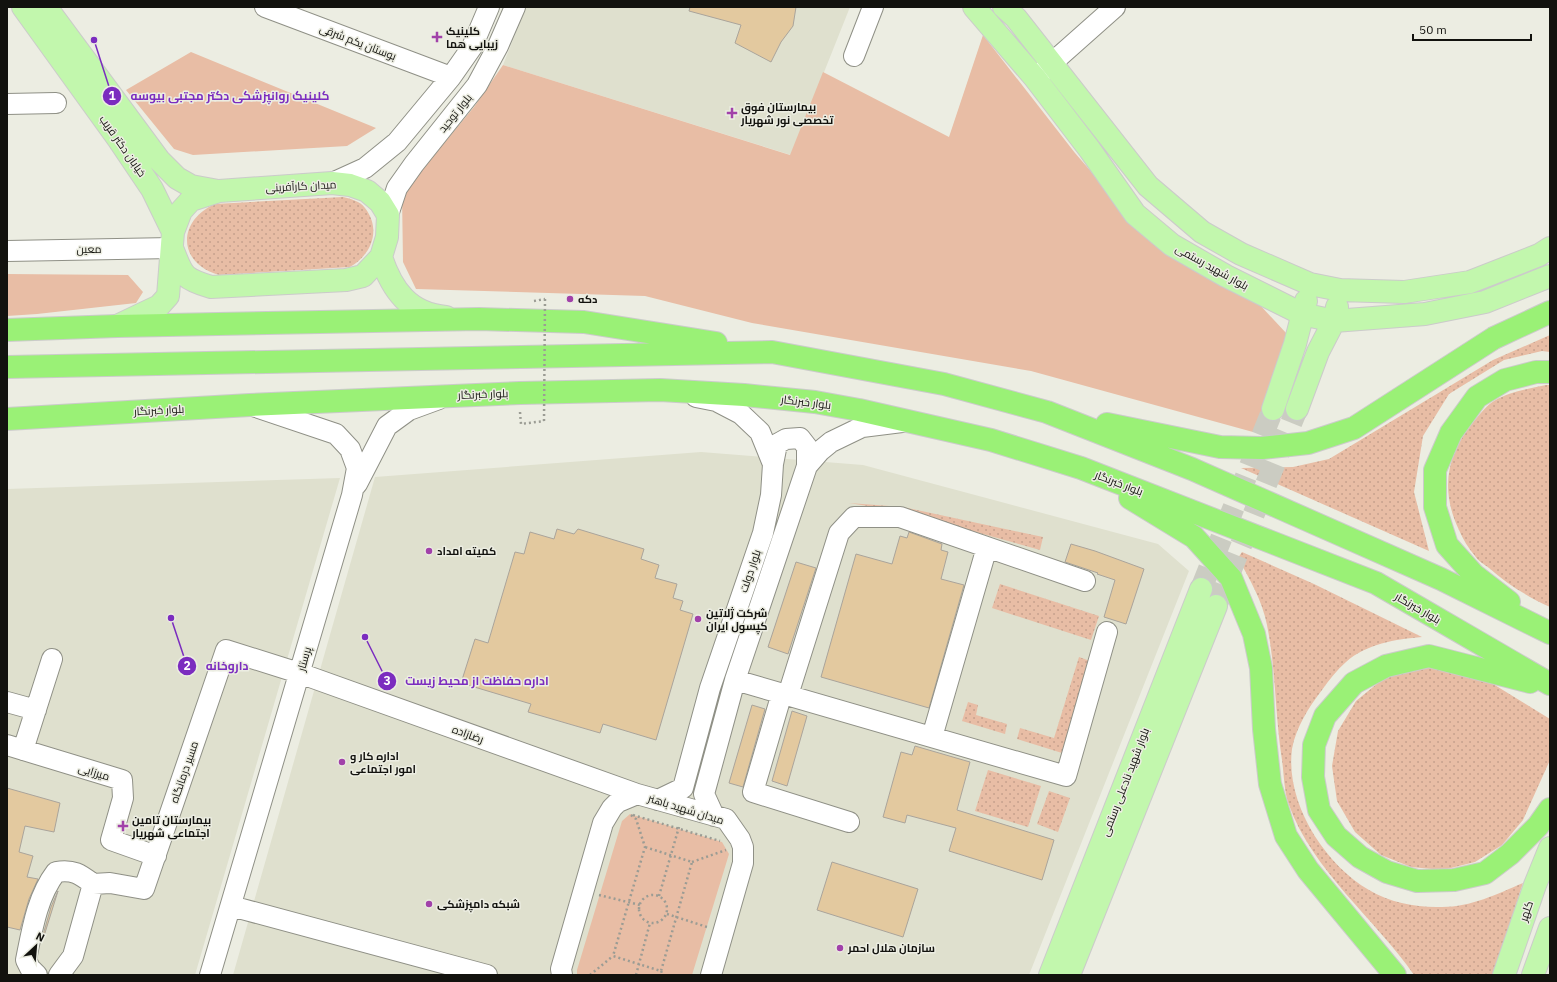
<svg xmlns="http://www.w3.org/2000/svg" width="1557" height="982" font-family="'IBM Plex Sans',Cairo,sans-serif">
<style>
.built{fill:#dfe0ce}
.grass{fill:url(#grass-dots)}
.park{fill:#e8bda5}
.building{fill:#e3c99f;stroke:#aaa49b}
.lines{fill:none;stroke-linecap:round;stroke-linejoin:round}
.major-tunnel{stroke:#cbccc2;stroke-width:22;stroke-dasharray:22 11;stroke-linecap:butt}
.minor-casing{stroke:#8f9086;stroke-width:22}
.major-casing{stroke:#cbcbca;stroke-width:24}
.highway-casing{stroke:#cbcbca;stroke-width:24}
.path{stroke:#9b9c94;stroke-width:2.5;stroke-dasharray:2 3;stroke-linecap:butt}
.minor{stroke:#fff;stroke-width:20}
.major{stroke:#c2f7ad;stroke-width:22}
.highway{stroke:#9af176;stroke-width:22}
.path-bridge{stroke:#9b9c94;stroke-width:2.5;stroke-dasharray:2 3;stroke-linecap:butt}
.poi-dot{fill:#a141a9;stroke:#ecede2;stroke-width:1.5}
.labels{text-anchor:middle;stroke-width:3;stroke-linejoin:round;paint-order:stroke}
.poi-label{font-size:11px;font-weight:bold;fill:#12120e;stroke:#ecede2;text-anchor:start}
.street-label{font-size:11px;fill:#12120e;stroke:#ecede2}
.leader{fill:none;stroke:#7b2cbf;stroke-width:1.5}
.callout-dot{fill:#7b2cbf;stroke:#ecede2;stroke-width:1.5}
.mark-label{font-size:12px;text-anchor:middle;font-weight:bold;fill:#fff}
.callout-label{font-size:12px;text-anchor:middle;font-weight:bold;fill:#7b2cbf;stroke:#ecede2;stroke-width:3;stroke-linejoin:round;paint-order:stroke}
</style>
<defs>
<pattern id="grass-dots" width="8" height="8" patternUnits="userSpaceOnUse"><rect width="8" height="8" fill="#e8bda5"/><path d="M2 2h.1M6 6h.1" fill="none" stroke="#c6a18d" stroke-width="1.8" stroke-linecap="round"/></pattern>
</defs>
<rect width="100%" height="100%" fill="#ecede2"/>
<!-- built -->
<path class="built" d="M526,7H850L791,155L503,65Z
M701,452L863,465L1158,544L1189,571L1029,975H233L375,477Z
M340,478L195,975H7V489Z"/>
<!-- grass -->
<path class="grass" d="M343,197C351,199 360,201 365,208C382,230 371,255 350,267L219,275C177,263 177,221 215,204Z
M1550,335V352L1542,351L1504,360L1449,394L1423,436L1414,492L1429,551L1241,468L1293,467L1329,459L1493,360Z
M1546,385H1550V607C1528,597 1507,584 1489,568C1484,564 1478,561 1475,556C1468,548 1463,539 1459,530C1440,490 1446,454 1475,420C1480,414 1487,405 1494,401C1510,391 1529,389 1546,385Z
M849,503L903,507L1043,537L1040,550L904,512Z
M1242,552L1314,584L1422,637C1396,639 1366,644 1346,662C1337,670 1329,680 1322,690C1309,707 1296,727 1292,749C1285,802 1324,864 1369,890C1391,903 1418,908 1442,907C1471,907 1497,894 1523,883L1493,975H1414C1375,919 1312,870 1289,805C1284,792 1284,774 1282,760C1275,715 1276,669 1267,625C1262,600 1250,580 1238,558Z
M1000,584L1099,616L1091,640L992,608Z
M1079,657L1090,661L1062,753L1017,739L1020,728L1054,738Z
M1417,667H1452L1485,679L1550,719V760L1523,820L1502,845L1475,862L1443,870L1411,867L1381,855L1355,832L1337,801L1332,766L1338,731L1356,701L1384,678Z
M968,702L978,705L976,715L1007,724L1005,734L962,721Z
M988,770L1041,786L1028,827L975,811Z
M1049,791L1070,798L1058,832L1037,824Z"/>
<!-- park -->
<path class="park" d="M983,35L1075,153L1139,227L1258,303L1287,334L1273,389L1253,432L1031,371L752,323L645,296L416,289L403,262L402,194L474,107L503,65L790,155L823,72L949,137Z
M191,52L376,128L347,146L193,155L174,149L126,90Z
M7,274L128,275L143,292L136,303L37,314L7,316Z
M630,814L722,842L729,854L692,975H577V970L622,821Z"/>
<!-- building -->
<path class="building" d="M690,7H796L793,26L781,42L771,62L735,43L741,25L689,11Z
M557,529L574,534L578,529L644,549L641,559L659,565L655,578L677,584L673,598L683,601L680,610L693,614L656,740L603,724L600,733L528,712L531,704L461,683L475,639L488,643L515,552L524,554L530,532L554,539Z
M909,532L942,544L941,550L948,552L941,579L964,585L929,708L821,677L856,554L892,564L900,536L907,538Z
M1071,544L1095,551L1144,569L1126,624L1104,617L1115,580L1097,574L1098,573L1065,562Z
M796,562L816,568L788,654L768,647Z
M752,705L765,709L743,787L729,783Z
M792,711L807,716L787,786L772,781Z
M915,746L970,762L957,810L1054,840L1042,880L949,851L956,828L907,815L905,823L883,817L901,752L912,755Z
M7,788L60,803L54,832L25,826L19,852L33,856L27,877L38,879L29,899L20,930L7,927Z
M832,862L918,889L903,937L817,910Z
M58,891L44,936L43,935L51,907Z"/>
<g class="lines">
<!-- major-tunnel -->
<path class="major-tunnel" d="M1201,589L1273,409
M1216,606L1297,409"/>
<defs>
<path id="minor" d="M265,7L451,77
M854,56L873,7
M1035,78L1115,7
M7,104L56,103
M332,183L365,168L397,142L451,77L472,47L489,7
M388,215L397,188L414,164L477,85L498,46L515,7
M7,251L172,248
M773,464L777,444L786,439L800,438L807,447V466
M357,484L387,426L409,410L439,399
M735,680L1066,776L1107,632
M782,693L753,792L849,822
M788,695L839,533L854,517H900L1085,581
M7,702L36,710
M932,737L987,547
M7,745L122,780L123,798L111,840L156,856
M23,750L52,659
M658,800L683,788L710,688L763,533L771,495L773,464L760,432L741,414L716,401L696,397
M714,816L704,794L735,680L807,466L820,451L831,442L862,427L902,422
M231,906L487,975
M37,975L30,968L26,960C32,930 37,897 56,872C73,869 80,874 93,884
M59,975L73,956L93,884L110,883L144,889L226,650L299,673L637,794
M210,975L352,495L357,468L350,449L336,434L253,406
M562,975L561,969L603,823L612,808L618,802L637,794L726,819L740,839L743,847V863L711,975"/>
<path id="major" d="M23,7L119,140L152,189L173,232
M46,7L159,160L177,178L191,186L218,191
M974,7L1035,78L1090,150L1135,214L1172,245L1226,276L1302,314L1334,321L1425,314L1485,302L1550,276
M1004,7L1016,18L1148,186L1202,232L1241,254L1310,284L1340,290L1404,292L1470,282L1539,255L1550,248
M381,257C392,290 409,314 446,317
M117,326L159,306L168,296L173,232L181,211L191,200L219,191L332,183L350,185L367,191L380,202L388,215L387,237L381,257L363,276L346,280L211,287C181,278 183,275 172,248
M1273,409L1295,344L1306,301
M1297,409L1318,352L1334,321L1337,307
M1050,975L1201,589
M1069,975L1216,606
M1504,975L1535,885L1550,848
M1533,975L1550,928"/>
<path id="highway" d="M7,330L117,326L479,319L584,322L716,343
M7,367L772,352L944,384L1047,412L1192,469L1441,579L1550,633
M7,419L250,405L520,393L660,390L744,395L815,402L859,410L991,440L1081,468L1376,583L1550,684
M1107,424L1220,447L1262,448L1308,443L1354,428L1494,338L1550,312
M1130,498L1194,537L1231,578L1254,634L1261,668L1264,729L1270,784L1286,836L1308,870L1395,975
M1509,602L1474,575L1447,545L1435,507V470L1451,433L1477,397L1505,380L1536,372H1550
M1530,682L1429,656L1386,666L1354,683L1325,716L1314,745L1313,777L1319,810L1336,836L1360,857L1387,872L1417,881L1454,880L1485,873L1510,854L1538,826L1550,809"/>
</defs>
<!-- minor casing -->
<use href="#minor" class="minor-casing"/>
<!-- major casing -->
<use href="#major" class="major-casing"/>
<!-- highway casing -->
<use href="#highway" class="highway-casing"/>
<!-- path -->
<path class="path" d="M534,301L545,299
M520,412L521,424L544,421
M631,815L636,819L645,847L613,956L661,971L692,862L645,847
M633,815L720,841
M692,862L726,850
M639 909a14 14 0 1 1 28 0a14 14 0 1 1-28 0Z
M599,895L640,905
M659,896L679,827
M667,914L707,927
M661,971L663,975
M590,975L613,956
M636,975L650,923"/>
<!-- minor -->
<use href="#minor" class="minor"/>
<!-- major -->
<use href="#major" class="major"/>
<!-- highway -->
<use href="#highway" class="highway"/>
<!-- path-bridge -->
<path class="path-bridge" d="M544,421L545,299"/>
</g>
<!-- markers -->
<g class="poi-dot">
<path d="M435 31h4v4h4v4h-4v4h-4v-4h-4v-4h4z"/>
<path d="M730 107h4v4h4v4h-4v4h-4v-4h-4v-4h4z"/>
<circle cx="570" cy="299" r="4"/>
<circle cx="429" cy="551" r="4"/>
<circle cx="698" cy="619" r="4"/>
<circle cx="342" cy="762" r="4"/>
<path d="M121 820h4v4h4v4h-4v4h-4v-4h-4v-4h4z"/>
<circle cx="429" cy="904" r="4"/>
<circle cx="840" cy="948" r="4"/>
</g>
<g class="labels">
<!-- poi labels -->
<g class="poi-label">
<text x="446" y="35">کلینیک<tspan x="446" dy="13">زیبایی هما</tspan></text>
<text x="741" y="111">بیمارستان فوق<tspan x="741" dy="13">تخصصی نور شهریار</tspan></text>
<text x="578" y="303">دکه</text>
<text x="437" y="555">کمیته امداد</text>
<text x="706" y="617">شرکت ژلاتین<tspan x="706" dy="13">کپسول ایران</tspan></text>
<text x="350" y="760">اداره کار و<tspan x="350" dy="13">امور اجتماعی</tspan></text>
<text x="132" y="824">بیمارستان تامین<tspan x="132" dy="13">اجتماعی شهریار</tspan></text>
<text x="437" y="908">شبکه دامپزشکی</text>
<text x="848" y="952">سازمان هلال احمر</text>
</g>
<!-- street labels -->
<g class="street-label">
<text transform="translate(358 42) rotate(21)" y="4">بوستان یکم شرقی</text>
<text transform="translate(455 113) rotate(-51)" y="4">بلوار توحید</text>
<text transform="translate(123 146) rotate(55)" y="4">خیابان دکتر قریب</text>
<text transform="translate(301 186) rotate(-3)" y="4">میدان کارآفرینی</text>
<text transform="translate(89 249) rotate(-1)" y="4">معین</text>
<text transform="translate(1212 267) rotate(29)" y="4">بلوار شهید رستمی</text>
<text transform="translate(483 394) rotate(-2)" y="4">بلوار خبرنگار</text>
<text transform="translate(806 402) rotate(7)" y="4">بلوار خبرنگار</text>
<text transform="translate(159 410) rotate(-3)" y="4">بلوار خبرنگار</text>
<text transform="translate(1119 483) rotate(21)" y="4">بلوار خبرنگار</text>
<text transform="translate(750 571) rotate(-71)" y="4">بلوار دولت</text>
<text transform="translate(1418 608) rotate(30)" y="4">بلوار خبرنگار</text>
<text transform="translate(304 659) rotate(-74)" y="4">پرستار</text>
<text transform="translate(468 734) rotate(20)" y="4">رضازاده</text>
<text transform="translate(94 772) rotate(17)" y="4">میرزایی</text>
<text transform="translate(184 772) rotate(-71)" y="4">مسیر درمانگاه</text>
<text transform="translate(1125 782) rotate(-69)" y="4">بلوار شهید نادعلی رستمی</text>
<text transform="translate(686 809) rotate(17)" y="4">میدان شهید باهنر</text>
<text transform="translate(1526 911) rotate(-71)" y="4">کلهر</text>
</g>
</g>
<!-- callouts -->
<path class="leader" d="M94 40L112 96M171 618L187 666M365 637L387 681"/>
<g class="callout-dot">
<circle cx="94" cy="40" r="4"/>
<circle cx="171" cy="618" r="4"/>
<circle cx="365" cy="637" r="4"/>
<circle cx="112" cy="96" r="10"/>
<circle cx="187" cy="666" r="10"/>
<circle cx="387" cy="681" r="10"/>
</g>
<g class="mark-label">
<text x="112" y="100">1</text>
<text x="187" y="670">2</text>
<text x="387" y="685">3</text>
</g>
<g class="callout-label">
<text x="230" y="100">کلینیک روانپزشکی دکتر مجتبی بیوسه</text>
<text x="227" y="670">داروخانه</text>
<text x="477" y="685">اداره حفاظت از محیط زیست</text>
</g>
<!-- border -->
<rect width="1557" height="982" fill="none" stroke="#12120e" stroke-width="16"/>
<!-- north arrow -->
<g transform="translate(36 946) rotate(26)" stroke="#ecede2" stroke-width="3" paint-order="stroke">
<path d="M0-3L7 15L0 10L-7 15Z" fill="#12120e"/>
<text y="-6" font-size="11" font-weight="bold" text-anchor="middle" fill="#12120e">N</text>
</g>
<!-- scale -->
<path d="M1413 34v6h118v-6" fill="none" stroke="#12120e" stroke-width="2"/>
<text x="1419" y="34" font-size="12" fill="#12120e" stroke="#ecede2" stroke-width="3" paint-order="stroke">50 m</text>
</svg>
